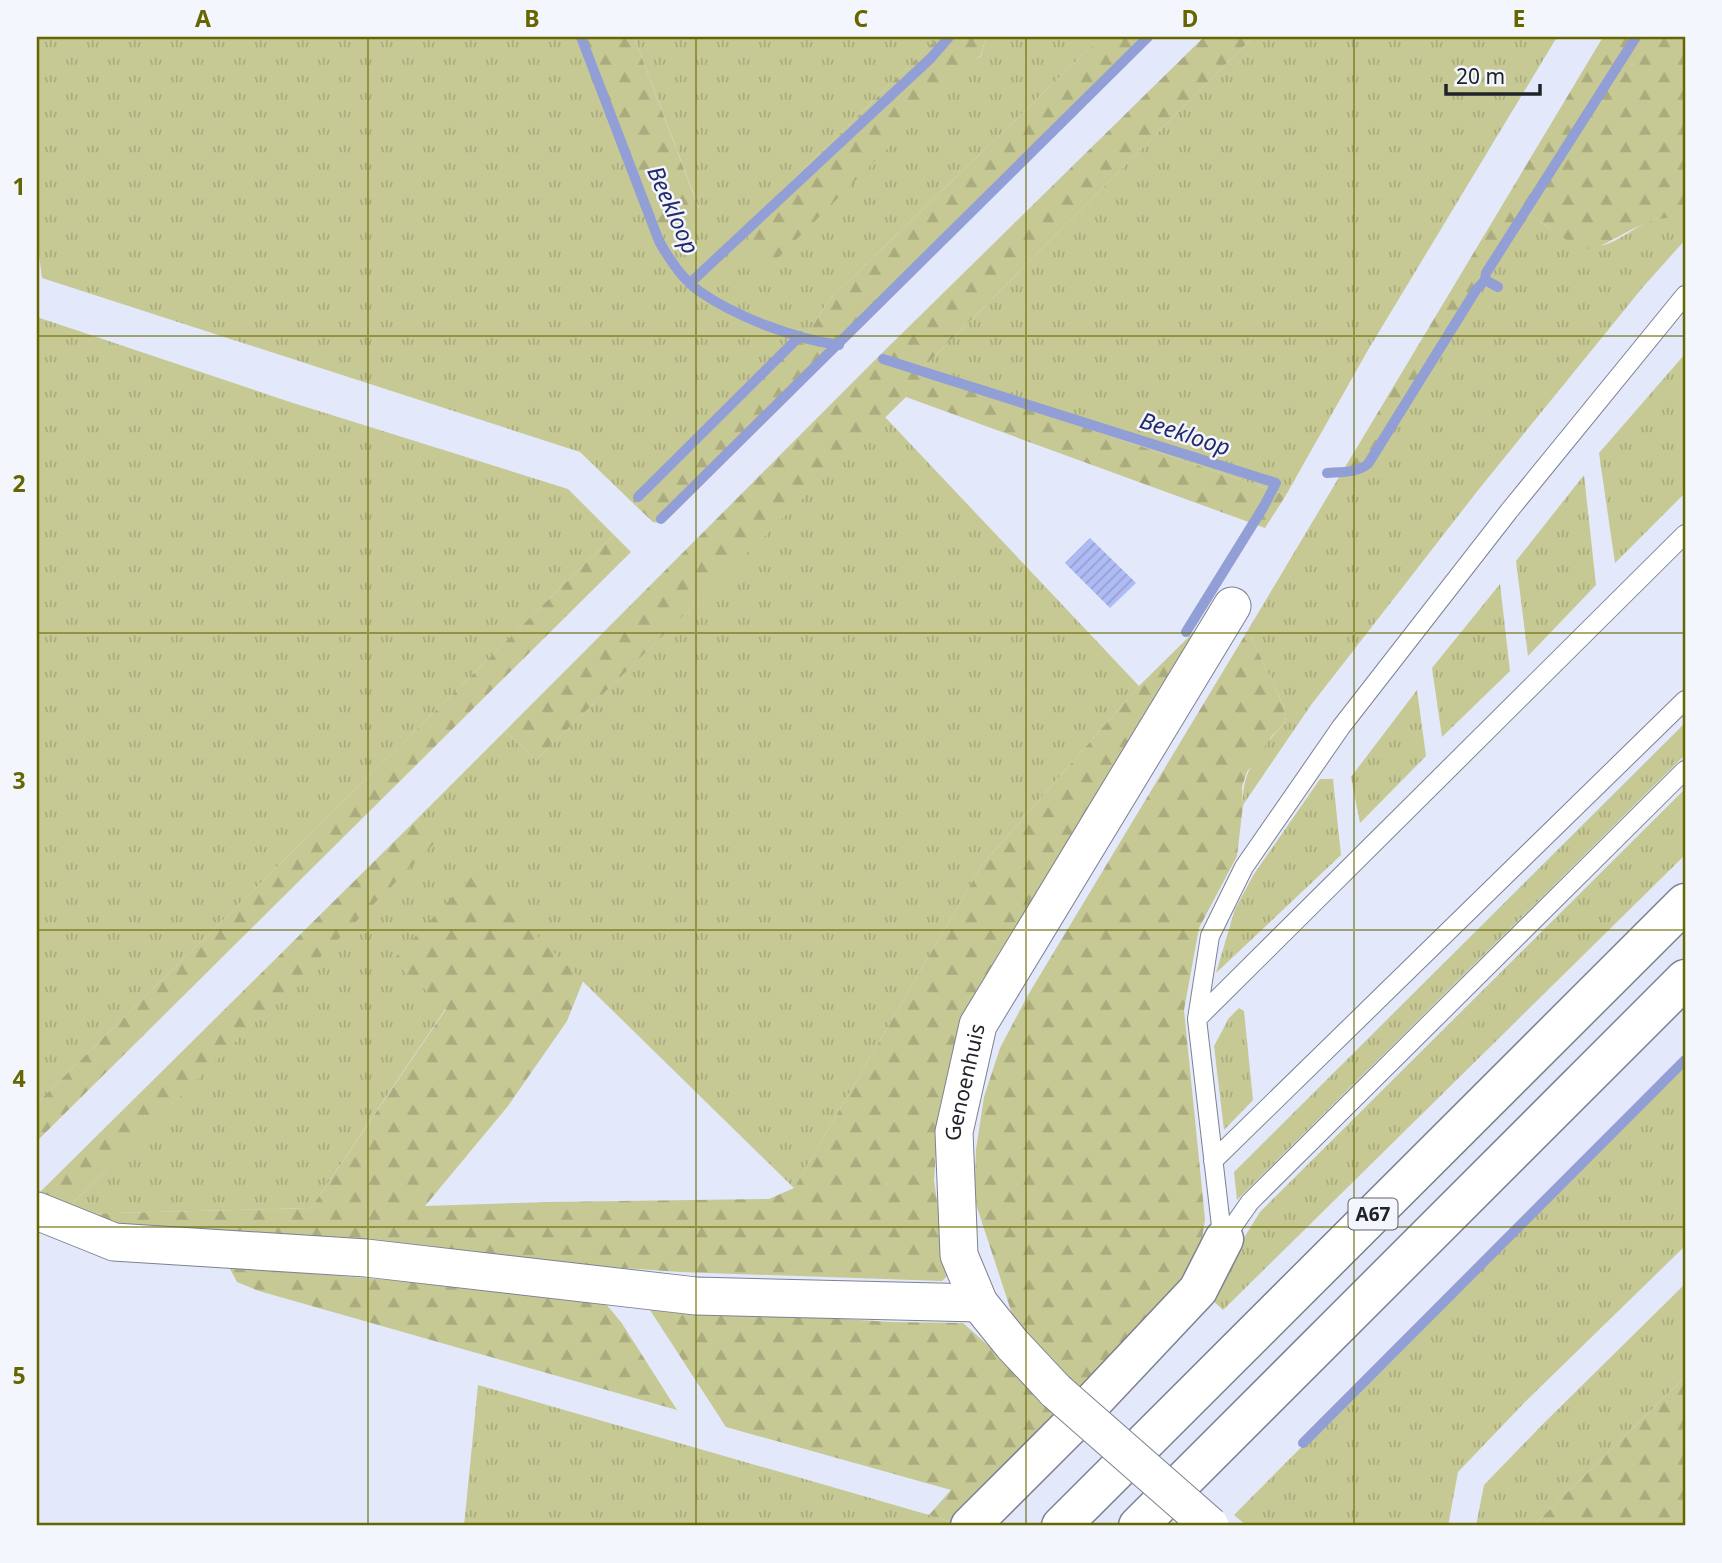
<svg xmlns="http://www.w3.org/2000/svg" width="1722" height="1563" font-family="'Noto Sans',sans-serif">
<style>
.grass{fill:url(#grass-tufts)}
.forest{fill:url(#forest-firs)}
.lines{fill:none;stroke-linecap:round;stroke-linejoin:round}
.stream{stroke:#929ed6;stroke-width:10}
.building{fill:url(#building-hatch)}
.service-casing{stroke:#7d8192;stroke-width:20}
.minor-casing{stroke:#7d8192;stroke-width:39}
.motorway-casing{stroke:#7d8192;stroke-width:41}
.service{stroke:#fff;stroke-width:18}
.minor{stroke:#fff;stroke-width:37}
.motorway{stroke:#fff;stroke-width:38}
.minor-bridge-casing{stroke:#7d8192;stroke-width:39;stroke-linecap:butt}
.minor-bridge{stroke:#fff;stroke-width:37}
.grid{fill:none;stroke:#660;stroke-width:2;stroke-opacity:0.55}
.labels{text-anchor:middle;stroke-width:5;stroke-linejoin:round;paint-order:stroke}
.shield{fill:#f4f6fd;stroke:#606269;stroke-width:2}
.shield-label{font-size:19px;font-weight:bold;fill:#21232a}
.street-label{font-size:21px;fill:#21232a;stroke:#f4f6fd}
.water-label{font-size:23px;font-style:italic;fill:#252a6c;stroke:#f4f6fd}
.neatline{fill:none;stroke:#660;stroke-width:2.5}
.grid-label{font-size:23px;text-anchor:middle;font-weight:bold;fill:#660}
</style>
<defs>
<pattern id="grass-tufts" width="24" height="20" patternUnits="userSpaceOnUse" patternTransform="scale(1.75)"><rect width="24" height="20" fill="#c6c993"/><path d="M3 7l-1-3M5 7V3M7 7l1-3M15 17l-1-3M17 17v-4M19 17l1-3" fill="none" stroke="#aaac7f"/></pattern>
<pattern id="forest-firs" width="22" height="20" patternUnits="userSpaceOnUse" patternTransform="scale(1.75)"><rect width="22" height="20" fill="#c6c993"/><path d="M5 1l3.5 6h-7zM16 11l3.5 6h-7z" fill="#aaac7f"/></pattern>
<pattern id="building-hatch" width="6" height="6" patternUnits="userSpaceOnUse" patternTransform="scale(1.75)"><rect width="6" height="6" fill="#aebbf4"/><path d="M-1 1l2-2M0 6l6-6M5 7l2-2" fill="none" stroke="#95a0d1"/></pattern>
</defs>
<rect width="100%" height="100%" fill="#e3e8fb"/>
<!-- grass -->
<path class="grass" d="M37,37H576L652,231L699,208L634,37H938L796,177L748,228L981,56L986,37H1101L828,301L808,334L636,506L580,452L42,278L37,240Z
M1253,37H1557L1368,350L1286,495L919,372Z
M1527,213C1548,227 1568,244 1595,246C1620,249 1655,200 1685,223V240L1643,287L1479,489L1311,705L1243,805C1241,769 1262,747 1286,722L1283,705L1248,630L1341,474H1366L1380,456Z
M37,317L290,402L568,489L614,535L37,1103Z
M1685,354V493L1615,563L1599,453Z
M885,417L1139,686L982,865L794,1188L474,875L394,961L446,1008L311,1208L77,1214L67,1209L437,840L417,819L505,731L536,760Z
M1584,475L1596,585L1528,656L1516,561Z
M1500,584L1510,671L1442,737L1432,668Z
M1417,690L1426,756L1360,823L1351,777Z
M1685,723V755L1237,1200L1234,1172Z
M1320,779H1333L1341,855L1216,973L1235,909L1254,874Z
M1685,789V855L1223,1310L1208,1296L1260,1212Z
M1239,1008L1244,1011L1253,1100L1224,1130L1214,1046L1229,1018Z
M1685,1060V1246L1525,1402L1458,1472L1448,1526H1247L1234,1515Z
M1685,1284V1377L1533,1526H1476L1484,1485L1545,1422Z
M478,1385L929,1515L955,1523L953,1526H464Z"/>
<!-- forest -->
<path class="forest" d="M576,37H634L699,209L675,228L656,233L652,231Z
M938,37H986L981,55L769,267L749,245L747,228L796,177Z
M1101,37H1148L835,344L659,523L653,522L636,506L808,334L828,301Z
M1204,37H1253L919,372L1286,495L1265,528L906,397L536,760L505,731L877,358Z
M1603,37H1685V223C1660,205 1617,241 1591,250L1568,241L1527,213L1380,457L1366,474H1341Z
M614,535L631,552L37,1141V1103Z
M1214,612L971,1018L951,1060L939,1110L934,1180L942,1236L956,1267L942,1281L680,1272L357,1249L128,1229L77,1214L311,1208L446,1009L393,960L474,874L583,981L567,1021L508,1106L425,1206L550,1202L769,1199L794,1188L982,865L1139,686Z
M1248,630L1283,705L1286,722L1272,736L1247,772L1242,787L1243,805L1237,856L1199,928L1184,1010L1205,1219L1200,1253L1182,1285L1084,1392L1044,1356L1013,1317L974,1198L976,1149L984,1097L1000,1048L1028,995Z
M417,819L438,840L67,1209L39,1193Z
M229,1267L600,1297L621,1322L677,1410L259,1291L237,1282Z
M648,1307L892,1322L963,1323L1062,1411L955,1523L929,1515L951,1490L726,1427Z
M1685,1377V1526H1533Z"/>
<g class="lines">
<!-- stream -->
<path class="stream" d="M581,37L659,241C669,259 682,279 699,291C736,317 795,339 839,345
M1485,280L1486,273L1636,37
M690,283L931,58L949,37
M883,359L1276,483L1264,506L1186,632
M1327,473C1341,472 1357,473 1368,464L1476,290L1485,280L1498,287
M638,497L800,336
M661,519L1148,37
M1303,1443L1685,1060"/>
</g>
<!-- building -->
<path class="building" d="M1090,538L1136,583L1110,608L1065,563Z"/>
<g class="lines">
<defs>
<path id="service" d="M1197,1019L1685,534
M1213,1161L1685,700
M1224,1239L1221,1226L1197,1019L1210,936L1244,867L1341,727L1509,511L1685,295
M1224,1239L1250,1202L1685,770"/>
<g id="minor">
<path d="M37,1211L114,1242L366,1258L696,1296L979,1303"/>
<path id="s1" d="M1056,1391L1012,1344L979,1303L959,1255L954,1132L978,1025L1232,606"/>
</g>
<path id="motorway" d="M970,1526L1070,1426L1198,1290L1224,1239
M1061,1526L1685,903
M1138,1526L1685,979"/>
</defs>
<!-- service casing -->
<use href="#service" class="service-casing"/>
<!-- minor casing -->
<use href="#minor" class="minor-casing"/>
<!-- motorway casing -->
<use href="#motorway" class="motorway-casing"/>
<!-- service -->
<use href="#service" class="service"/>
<!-- minor -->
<use href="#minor" class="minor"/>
<!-- motorway -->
<use href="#motorway" class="motorway"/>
<defs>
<path id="minor-bridge" d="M1056,1391L1210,1526"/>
</defs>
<!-- minor-bridge casing -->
<use href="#minor-bridge" class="minor-bridge-casing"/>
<!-- minor-bridge -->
<use href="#minor-bridge" class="minor-bridge"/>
</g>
<!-- grid -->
<path class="grid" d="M368,37V1526M696,37V1526M1026,37V1526M1354,37V1526M37,336H1685M37,633H1685M37,930H1685M37,1227H1685"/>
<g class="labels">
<!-- shield labels -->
<rect class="shield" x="1348.5" y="1198.5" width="49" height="31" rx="5"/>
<g class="shield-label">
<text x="1373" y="1221">A67</text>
</g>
<!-- street labels -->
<g class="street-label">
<text dy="7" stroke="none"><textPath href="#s1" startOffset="343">Genoenhuis</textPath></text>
</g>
<!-- water labels -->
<g class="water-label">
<text transform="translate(673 210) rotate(66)" y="8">Beekloop</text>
<text transform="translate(1185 434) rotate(18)" y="8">Beekloop</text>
</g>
</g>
<!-- border -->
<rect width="1722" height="1563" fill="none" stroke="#f4f6fd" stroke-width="77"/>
<!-- scale -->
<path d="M1446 84v10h94v-10" fill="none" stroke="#21232a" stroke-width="3.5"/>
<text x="1456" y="84" font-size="21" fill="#21232a" stroke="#f4f6fd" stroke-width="5" paint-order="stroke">20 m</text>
<rect x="38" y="38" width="1646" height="1486" class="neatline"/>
<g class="grid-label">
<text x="203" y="27">A</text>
<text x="532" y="27">B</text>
<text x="861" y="27">C</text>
<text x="1190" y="27">D</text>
<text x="1519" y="27">E</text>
<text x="19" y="195">1</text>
<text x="19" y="492">2</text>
<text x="19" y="789">3</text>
<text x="19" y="1087">4</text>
<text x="19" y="1384">5</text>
</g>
</svg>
